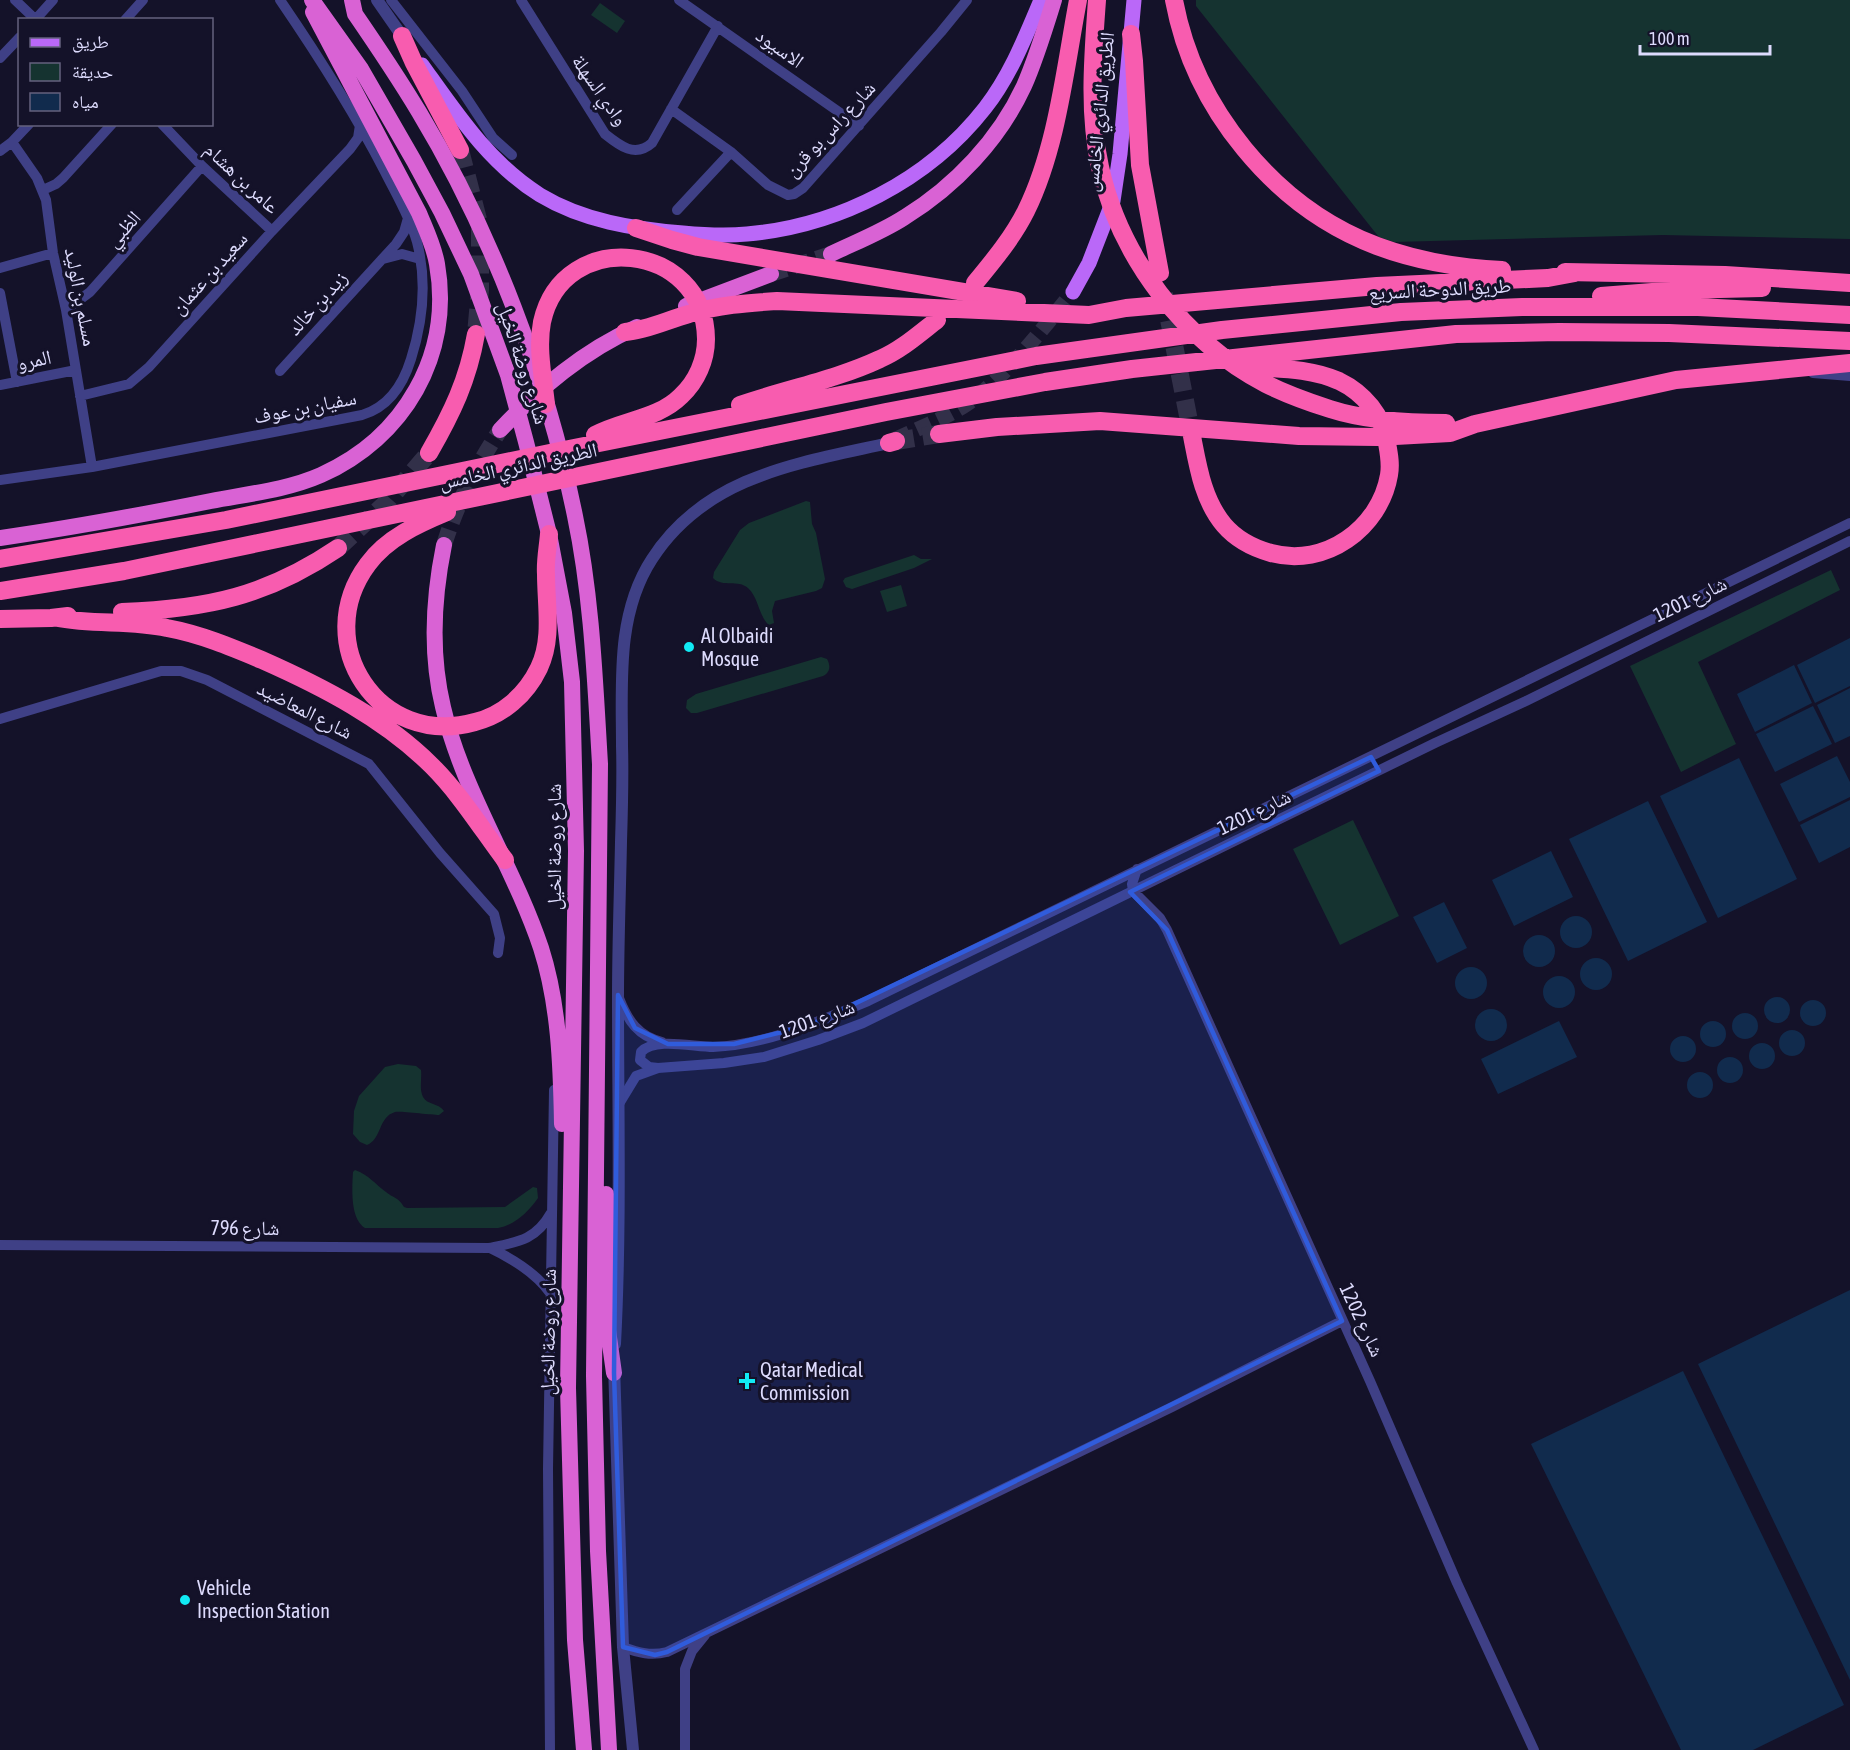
<svg xmlns="http://www.w3.org/2000/svg" width="1850" height="1750" font-family="'Asap Condensed','Noto Naskh Arabic',sans-serif">
<style>
.green{fill:#153330}
.water{fill:#112b4d}
.lines{fill:none;stroke-linecap:round;stroke-linejoin:round}
.primary-tunnel{stroke:#323049;stroke-width:15;stroke-dasharray:15 8;stroke-linecap:butt}
.trunk-tunnel{stroke:#323049;stroke-width:16;stroke-dasharray:16 8;stroke-linecap:butt}
.motorway-tunnel{stroke:#323049;stroke-width:18;stroke-dasharray:18 9;stroke-linecap:butt}
.minor{stroke:#3f4086;stroke-width:10}
.tertiary{stroke:#3f4086;stroke-width:12}
.primary{stroke:#ba68f8;stroke-width:15}
.trunk{stroke:#d962d4;stroke-width:16}
.motorway{stroke:#f85caf;stroke-width:18}
.marked{fill:#305cdc;fill-opacity:0.2;stroke:#305cdc;stroke-width:4.5;stroke-linejoin:round}
.poi-dot{fill:#11eaf4;stroke:#141229;stroke-width:2}
.labels{text-anchor:middle;stroke-width:6;stroke-linejoin:round;paint-order:stroke}
.street-label{font-size:20px;fill:#dddbfd;stroke:#141229}
.poi-label{font-size:20px;fill:#dddbfd;stroke:#141229;text-anchor:start}
</style>
<rect width="100%" height="100%" fill="#141229"/>
<!-- green -->
<path class="green" d="M1196,0H1850V239L1663,235L1394,242L1379,237L1374,231L1196,6Z
M600,3L625,21L617,33L591,15Z
M806,501L810,502L812,524L816,533L824,574L825,579L822,588L816,591L775,601L772,611L774,623L769,625C758,615 759,598 748,588C738,579 723,588 713,578L714,572L740,530L749,523Z
M914,555L921,559H932L914,568L852,589L846,587L843,581L845,578Z
M1831,570L1840,590L1698,662L1736,744L1681,772L1630,666Z
M901,585L907,606L887,612L880,591Z
M821,657L827,659C831,666 830,673 823,676L697,713H691L686,708L687,700L696,694Z
M1353,820L1399,916L1340,945L1293,849Z
M398,1064L416,1066L421,1070C422,1079 419,1089 423,1097C427,1105 439,1103 444,1111L439,1115C432,1115 400,1111 395,1112C378,1117 382,1139 367,1145L360,1142L353,1134L354,1111L359,1096L385,1067Z
M355,1170C369,1175 375,1184 386,1192C395,1199 398,1197 404,1207L407,1208L505,1207L533,1187L537,1188L538,1198C528,1212 515,1225 498,1228H365C350,1219 352,1188 353,1172Z"/>
<!-- water -->
<path class="water" d="M1850,638V686L1815,703L1797,665Z
M1794,665L1812,703L1755,732L1737,694Z
M1850,688V736L1835,743L1817,705Z
M1813,706L1832,744L1775,772L1756,734Z
M1837,756L1850,782V797L1799,822L1780,784Z
M1739,758L1797,879L1718,918L1660,796Z
M1850,800V847L1819,863L1800,825Z
M1648,801L1707,922L1628,961L1569,839Z
M1551,851L1573,897L1514,926L1492,880Z
M1444,902L1467,948L1437,963L1413,917Z
M1560 932a16 16 0 1 1 32 0a16 16 0 1 1-32 0Z
M1523 951a16 16 0 1 1 32 0a16 16 0 1 1-32 0Z
M1580 974a16 16 0 1 1 32 0a16 16 0 1 1-32 0Z
M1455 983a16 16 0 1 1 32 0a16 16 0 1 1-32 0Z
M1543 992a16 16 0 1 1 32 0a16 16 0 1 1-32 0Z
M1764 1010a13 13 0 1 1 26 0a13 13 0 1 1-26 0Z
M1800 1013a13 13 0 1 1 26 0a13 13 0 1 1-26 0Z
M1475 1025a16 16 0 1 1 32 0a16 16 0 1 1-32 0Z
M1732 1026a13 13 0 1 1 26 0a13 13 0 1 1-26 0Z
M1559,1021L1577,1057L1498,1094L1481,1059Z
M1700 1034a13 13 0 1 1 26 0a13 13 0 1 1-26 0Z
M1779 1043a13 13 0 1 1 26 0a13 13 0 1 1-26 0Z
M1670 1049a13 13 0 1 1 26 0a13 13 0 1 1-26 0Z
M1749 1056a13 13 0 1 1 26 0a13 13 0 1 1-26 0Z
M1717 1070a13 13 0 1 1 26 0a13 13 0 1 1-26 0Z
M1687 1085a13 13 0 1 1 26 0a13 13 0 1 1-26 0Z
M1850,1290V1680L1698,1364Z
M1683,1371L1844,1705L1753,1750H1681L1531,1444Z"/>
<g class="lines">
<!-- primary-tunnel -->
<path class="primary-tunnel" d="M896,439C919,428 946,418 967,404C1009,374 1040,331 1073,292"/>
<!-- trunk-tunnel -->
<path class="trunk-tunnel" d="M771,274L831,254
M444,545C457,503 476,467 500,430"/>
<!-- motorway-tunnel -->
<path class="motorway-tunnel" d="M460,150L480,227V290L476,334
M1164,294L1192,436
M896,441L939,434
M338,548L386,503L429,453"/>
<!-- minor -->
<path class="minor" d="M15,0L35,19
M391,0L462,91L493,138L512,155
M521,0L605,134C620,146 635,158 652,143L718,26
M679,0L859,126
M35,20L53,0
M125,20L143,0
M0,58L20,37
M671,109L731,152L768,185L788,195L794,194L803,188L941,32L967,0
M162,124L202,166L272,231
M12,142L37,178L46,200L53,253L66,310L92,467
M0,151L12,142L29,124
M43,190L56,184L63,178L112,124
M677,210L731,152
M383,259L402,254L420,259
M0,268L53,253
M0,293L17,382
M66,310L90,292L202,166
M280,371L396,244L404,232L408,218
M1813,373L1850,376
M0,385L76,370
M80,396L129,384L149,367L272,231L350,149L358,138L360,125
M0,480L92,467L362,415C389,407 403,385 411,359C423,321 427,281 417,242C410,217 396,194 385,172C353,110 319,57 280,0
M0,719L161,671H181L207,680L369,764L440,853L494,914L500,938L498,953
M1137,869L1132,884L1133,891L1160,918L1167,930L1370,1381L1457,1583L1534,1750
M619,998C628,1021 638,1036 662,1042
M658,1068L649,1067L640,1060L641,1052C655,1037 693,1047 713,1047C767,1045 819,1021 868,1001L1850,523
M619,1104L636,1076L658,1068L724,1063L764,1057L818,1040L863,1023L1435,743L1526,701L1850,541
M0,1245L489,1248C518,1242 536,1240 551,1213
M490,1248C511,1258 536,1273 550,1293
M623,1647C639,1653 651,1656 667,1652L1172,1407L1342,1321
M550,1750L548,1469L554,1090
M685,1750V1669L692,1651L705,1635"/>
<!-- tertiary -->
<path class="tertiary" d="M377,0L402,36
M615,1344C621,1229 618,1113 618,997C618,945 620,894 621,842C622,810 623,778 622,746C622,683 616,614 652,559C706,475 800,463 889,443
M614,1365L623,1647L633,1750"/>
<!-- primary -->
<path class="primary" d="M422,65C457,114 489,163 540,195C583,221 634,229 683,233C705,235 726,236 747,234C838,226 928,181 985,108C1010,76 1025,38 1041,0
M1073,292L1089,263L1113,201L1120,154L1134,0"/>
<!-- trunk -->
<path class="trunk" d="M312,0L361,69L414,161L442,213L471,274L508,375L526,442L549,534L564,613L572,682L576,851L568,1388L575,1640L584,1750
M352,0L355,14C377,46 399,79 419,112C492,233 547,378 575,516C592,597 595,681 600,764L594,1376L598,1551L609,1750
M831,254C856,242 882,232 905,217C955,186 999,140 1024,86C1036,59 1045,29 1054,0
M686,306L771,274
M500,430C540,388 583,351 637,327
M0,538C71,528 141,515 211,501C247,494 287,490 321,475C404,438 453,355 437,264C434,246 426,230 419,213L313,12
M444,545C433,599 430,653 443,707C462,790 514,867 541,948C559,1004 561,1066 562,1124
M606,1194L607,1323L614,1373"/>
<!-- motorway -->
<path class="motorway" d="M1097,0C1093,56 1088,112 1100,167C1120,258 1184,341 1266,384C1286,394 1308,402 1330,409C1367,421 1408,423 1446,423
M1174,0C1194,108 1274,207 1377,246C1417,261 1459,268 1502,270
M1131,34L1134,61L1140,165L1160,273
M402,36L414,63L460,150
M636,228L672,240L698,247L1017,301
M1565,272L1725,275L1850,283
M975,283C994,260 1013,237 1026,211C1057,148 1065,69 1078,0
M1601,296L1678,290L1762,288
M625,332C648,330 667,320 689,314C718,305 747,303 777,301L1089,315L1126,308L1377,286L1548,278L1575,273
M546,404C543,377 537,348 542,322C563,226 705,242 706,339C706,360 697,381 681,396C658,419 623,420 595,435
M740,405C786,389 835,380 880,359C901,350 919,334 937,320
M939,434L997,427L1100,421L1299,436L1377,437L1450,433L1475,424L1676,380L1850,363
M1192,436C1198,467 1203,500 1224,525C1236,539 1253,548 1271,553C1325,568 1380,528 1389,475C1391,464 1389,454 1387,443C1383,416 1364,393 1339,381C1308,367 1273,369 1240,366
M889,443L896,441
M429,453C452,413 468,380 476,334
M447,512C418,524 387,538 368,564C309,643 379,749 475,722C503,715 526,695 539,668C553,639 546,606 546,574C545,561 548,547 549,534
M0,559L226,520L569,449L1036,356L1222,330L1401,312L1522,307H1698L1850,315
M0,591L124,571L886,412L1045,382L1132,369L1456,334L1559,332L1669,333L1850,341
M122,612C207,609 267,596 338,548
M58,618C94,625 131,620 167,628C200,634 231,647 262,660C323,687 385,719 432,766C460,794 481,828 505,860
M0,619L51,618L68,616"/>
</g>
<!-- marked area -->
<path class="marked" d="M1371,757L1379,771L1130,892L1167,930L1342,1321L667,1652L655,1655L623,1647L614,1373L618,995L635,1028L668,1044H734L810,1025Z"/>
<!-- markers -->
<g class="poi-dot">
<circle cx="689" cy="647" r="6"/>
<path d="M744 1372h6v6h6v6h-6v6h-6v-6h-6v-6h6z"/>
<circle cx="185" cy="1600" r="6"/>
</g>
<g class="labels">
<!-- street labels -->
<g class="street-label">
<text transform="translate(780 48) rotate(35)" y="7">الاسيود</text>
<text transform="translate(600 90) rotate(55)" y="7">وادي السهلة</text>
<text transform="translate(1099 112) rotate(-84)" y="7">الطريق الدائري الخامس</text>
<text transform="translate(830 129) rotate(-47)" y="7">شارع راس بو قرن</text>
<text transform="translate(242 178) rotate(43)" y="7">عامر بن هشام</text>
<text transform="translate(123 229) rotate(-48)" y="7">الظبي</text>
<text transform="translate(209 273) rotate(-48)" y="7">سعيد بن عثمان</text>
<text transform="translate(1440 289) rotate(-3)" y="7">طريق الدوحة السريع</text>
<text transform="translate(81 297) rotate(79)" y="7">مسلم بن الوليد</text>
<text transform="translate(317 303) rotate(-48)" y="7">زيد بن خالد</text>
<text transform="translate(34 360) rotate(-12)" y="7">المرو</text>
<text transform="translate(523 363) rotate(72)" y="7">شارع روضة الخيل</text>
<text transform="translate(305 407) rotate(-11)" y="7">سفيان بن عوف</text>
<text transform="translate(518 466) rotate(-12)" y="7">الطريق الدائري الخامس</text>
<text transform="translate(1690 599) rotate(-26)" y="7">شارع 1201</text>
<text transform="translate(305 710) rotate(27)" y="7">شارع المعاضيد</text>
<text transform="translate(1254 812) rotate(-26)" y="7">شارع 1201</text>
<text transform="translate(554 847) rotate(-90)" y="7">شارع روضة الخيل</text>
<text transform="translate(817 1019) rotate(-20)" y="7">شارع 1201</text>
<text x="245" y="1235">شارع 796</text>
<text transform="translate(1362 1320) rotate(65)" y="7">شارع 1202</text>
<text transform="translate(548 1332) rotate(-89)" y="7">شارع روضة الخيل</text>
</g>
<!-- poi labels -->
<g class="poi-label">
<text x="701" y="643">Al Olbaidi<tspan x="701" dy="23">Mosque</tspan></text>
<text x="760" y="1377">Qatar Medical<tspan x="760" dy="23">Commission</tspan></text>
<text x="197" y="1595">Vehicle<tspan x="197" dy="23">Inspection Station</tspan></text>
</g>
</g>
<!-- legend -->
<rect x="18" y="18" width="195" height="108" fill="#141229" stroke="#64627e" stroke-width="1.5"/>
<rect x="30" y="38" width="30" height="9" fill="#ba68f8" stroke="#64627e" stroke-width="1.5"/>
<text x="72" y="48" font-size="18" fill="#dddbfd">طريق</text>
<rect x="30" y="63" width="30" height="18" fill="#153330" stroke="#64627e" stroke-width="1.5"/>
<text x="72" y="78" font-size="18" fill="#dddbfd">حديقة</text>
<rect x="30" y="93" width="30" height="18" fill="#112b4d" stroke="#64627e" stroke-width="1.5"/>
<text x="72" y="108" font-size="18" fill="#dddbfd">مياه</text>
<!-- scale -->
<path d="M1640 45v9h130v-9" fill="none" stroke="#dddbfd" stroke-width="3"/>
<text x="1649" y="45" font-size="18" fill="#dddbfd" stroke="#141229" stroke-width="4.5" paint-order="stroke">100 m</text>
</svg>
